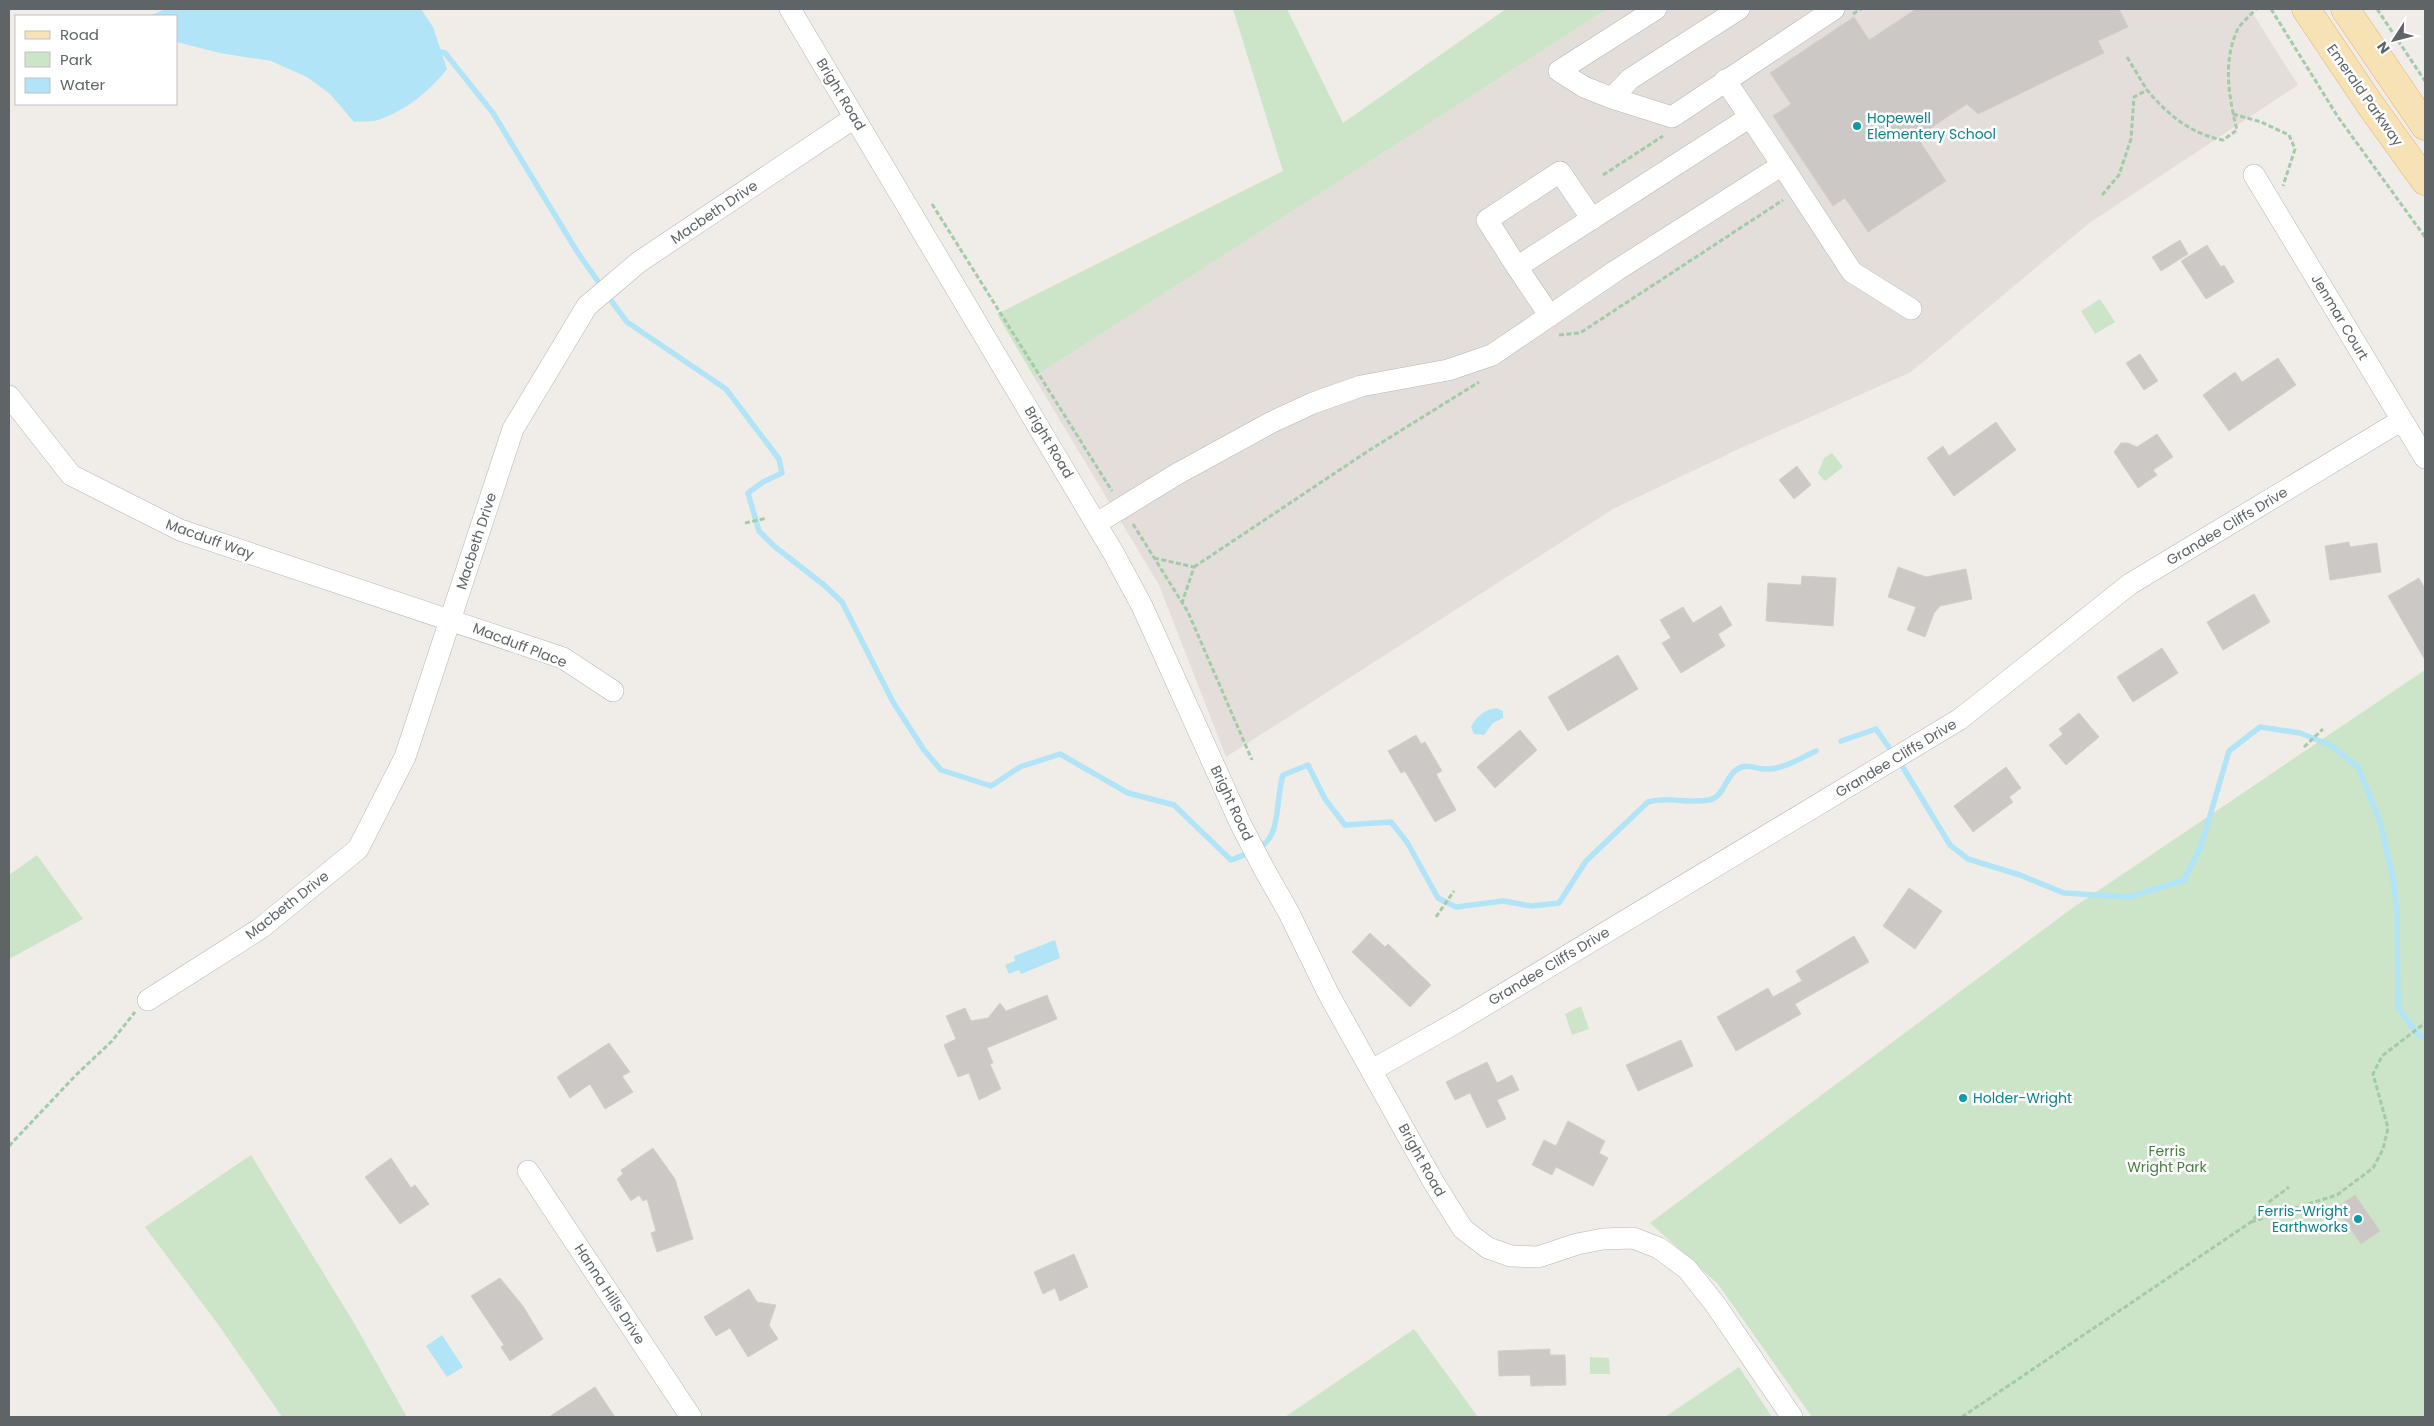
<svg xmlns="http://www.w3.org/2000/svg" width="2434" height="1426" font-family="Poppins,sans-serif">
<style>
.education{fill:#e3deda}
.green{fill:#cce4c8}
.water{fill:#b1e4f7}
.lines{fill:none;stroke-linecap:round;stroke-linejoin:round}
.stream{stroke:#b1e4f7;stroke-width:5.5}
.building{fill:#ccc8c5;stroke:#d4cec7}
.minor-casing{stroke:#b3b6b9;stroke-width:22}
.major-casing{stroke:#e4af6d;stroke-width:29}
.path{stroke:#a4caa9;stroke-width:3;stroke-dasharray:5 2.5;stroke-linecap:butt}
.minor{stroke:#fff;stroke-width:21}
.major{stroke:#f7e2b6;stroke-width:28}
.culture-dot{fill:#0f9aa8;stroke:#fff;stroke-width:2}
.labels{text-anchor:middle;stroke-width:5;stroke-linejoin:round;paint-order:stroke}
.street-label{font-size:14px;fill:#5f6467;stroke:#fff}
.culture-label{font-size:14px;fill:#0d838f;stroke:#fff;text-anchor:start}
.park-label{font-size:14px;fill:#457f3e;stroke:#fff}
</style>
<rect width="100%" height="100%" fill="#f0ede8"/>
<!-- education -->
<path class="education" d="M1607,9H2250L2298,85L2088,224L1911,372L1743,447L1613,509L1226,757L1159,585L1034,377Z"/>
<!-- green -->
<path class="green" d="M1233,9H1287L1343,123L1506,9H1607L1034,377L997,314L1283,171Z
M2100,299L2115,322L2095,334L2081,311Z
M1832,453L1843,467L1825,481L1818,473L1824,458Z
M2425,670V1417H1812L1718,1284L1650,1223L2071,909Z
M37,855L83,919L9,959V875Z
M1581,1006L1589,1029L1572,1035L1565,1014Z
M251,1155L354,1323L407,1417H282L220,1327L145,1227Z
M1414,1329L1478,1417H1285Z
M1590,1357L1609,1358L1610,1374H1590Z
M1739,1367L1772,1417H1665Z"/>
<!-- water -->
<path class="water" d="M166,9H421L433,27L447,69C431,90 404,112 378,120C371,122 362,121 354,122L330,94L307,77L271,61L220,53L176,42V16H149Z
M1497,708L1503,711V718L1493,723L1484,735L1474,734L1471,727C1476,716 1486,709 1497,708Z
M1055,940L1060,958L1021,974L1019,970L1009,974L1005,965L1015,961L1014,956Z
M442,1335L463,1367L447,1377L426,1346Z"/>
<g class="lines">
<!-- stream -->
<path class="stream" d="M437,51L445,53L493,113L578,253L602,287
M607,295L627,322L726,389L779,459L782,473L763,482L748,493L759,531L774,546L824,585L842,602L893,702L924,750L941,770L991,786L1020,767L1060,754L1128,793L1174,805L1231,860C1241,856 1254,852 1263,845C1281,832 1276,795 1283,775L1308,765L1325,799L1345,825L1391,822L1407,842L1438,898L1456,907L1503,901L1531,906L1559,903L1586,861L1648,802C1669,796 1688,804 1709,800C1724,797 1725,778 1736,770C1746,762 1755,769 1765,769C1782,770 1801,758 1816,751
M1841,741L1876,729L1904,769L1950,845L1968,859L2020,875L2064,893L2129,897L2184,880L2201,846L2229,751L2260,727L2300,733L2330,745L2358,767L2380,822L2393,878L2397,911L2398,1008L2416,1032L2425,1039"/>
</g>
<!-- building -->
<path class="building" d="M1916,9H2119L2128,27L2098,41L2104,53L1978,114L1967,104L1917,137L1946,181L1868,232L1845,198L1833,206L1773,116L1791,104L1770,73L1854,17L1869,40Z
M2180,240L2188,254L2161,271L2152,257Z
M2207,245L2221,267L2224,265L2234,282L2206,299L2181,261Z
M2140,354L2158,381L2144,390L2126,363Z
M2278,358L2296,385L2229,431L2203,395L2235,372L2242,382Z
M1996,422L2016,450L1954,496L1927,458L1943,446L1949,456Z
M2157,434L2173,457L2153,470L2157,475L2138,488L2114,452L2121,443H2128L2137,447Z
M1797,466L1811,485L1794,499L1779,480Z
M2349,542L2350,547L2377,543L2381,572L2330,580L2325,546Z
M1898,567L1926,577L1966,569L1972,599L1940,606L1934,613L1925,637L1907,630L1916,607L1888,597Z
M1802,576L1836,578L1833,626L1766,621L1768,583L1801,585Z
M2419,578L2425,589V660L2388,596Z
M2254,594L2270,622L2223,650L2207,622Z
M1721,606L1732,625L1718,634L1725,646L1681,673L1662,643L1671,638L1660,620L1683,607L1693,623Z
M2162,648L2178,673L2133,702L2117,677Z
M1618,655L1638,689L1568,731L1548,697Z
M2079,713L2099,737L2066,765L2049,745L2063,734L2059,729Z
M1520,730L1537,750L1495,788L1477,767Z
M1416,735L1421,744L1425,742L1442,771L1436,774L1456,810L1435,822L1405,771L1401,773L1388,751Z
M2006,767L2021,788L2009,797L2013,802L1973,832L1954,806Z
M1909,888L1942,911L1915,949L1883,926Z
M1370,933L1385,947L1388,944L1431,985L1410,1007L1352,952Z
M1854,936L1869,962L1795,1004L1801,1014L1736,1051L1717,1017L1768,988L1773,997L1802,981L1796,971Z
M1047,995L1057,1019L987,1048L993,1063L990,1064L1001,1089L979,1100L969,1073L958,1077L944,1045L956,1039L946,1016L965,1008L971,1021L988,1018L1000,1003L1006,1011Z
M1681,1040L1693,1066L1638,1091L1626,1065Z
M609,1043L630,1072L622,1076L633,1092L605,1109L590,1084L570,1098L557,1077Z
M1487,1062L1497,1083L1512,1075L1519,1090L1497,1100L1506,1119L1487,1128L1470,1093L1455,1100L1446,1082Z
M1568,1121L1605,1141L1599,1153L1608,1158L1593,1186L1556,1167L1552,1175L1532,1165L1544,1140L1556,1146Z
M653,1148L675,1179L693,1239L657,1252L651,1233L656,1231L647,1199L643,1201L639,1195L631,1201L617,1179L623,1174L621,1170Z
M391,1158L411,1188L415,1185L429,1204L400,1224L365,1177Z
M2355,1195L2380,1231L2361,1244L2336,1208Z
M1074,1254L1088,1287L1060,1301L1055,1288L1043,1294L1034,1272Z
M500,1278L523,1306L543,1339L510,1361L501,1347L504,1345L471,1296Z
M749,1289L757,1302L776,1305L769,1325L778,1339L748,1357L730,1328L716,1336L704,1317Z
M1550,1349V1355H1565L1566,1385L1531,1386L1530,1375L1499,1376L1498,1351Z
M595,1387L615,1417H549Z"/>
<g class="lines">
<defs>
<path id="minor" d="M790,9L1114,554L1142,606L1241,825L1264,869L1289,913L1328,993L1434,1183L1463,1229L1488,1248L1511,1256L1538,1257L1577,1244L1603,1239L1633,1238L1659,1248L1687,1269L1715,1304L1792,1417
M1739,9L1630,79L1612,98L1672,117L1834,9
M1725,80L1750,117
M1612,98L1584,87L1559,71L1656,9
M1782,165L1852,272L1911,309
M2254,175L2425,458
M1517,267L1487,220L1560,172L1592,219
M9,396L71,475L180,530L563,658L613,691
M1097,523L1177,474L1272,422L1313,403L1361,386L1448,370L1492,355L1617,270L1782,165L1750,117L1517,267L1550,316
M148,1000L261,928L358,849L405,757L513,429L587,306L639,262L854,118
M1372,1070L1457,1022L1960,719L2130,584L2402,420
M528,1171L691,1417"/>
<path id="major" d="M2306,9L2369,103L2425,181
M2345,9L2425,126"/>
</defs>
<!-- minor casing -->
<use href="#minor" class="minor-casing"/>
<!-- major casing -->
<use href="#major" class="major-casing"/>
<!-- path -->
<path class="path" d="M2271,9L2338,117L2425,237
M2377,9L2425,81
M1853,14L1861,9
M2127,57L2147,90
M2233,114L2261,122L2289,135L2295,149L2283,186
M1603,175L1663,136
M2102,195L2119,175L2131,139L2134,97L2147,90C2168,115 2191,134 2223,140L2237,130C2229,98 2223,64 2236,33C2239,24 2250,16 2256,9
M932,204L1112,491
M1559,335L1580,333L1783,200
M745,523L767,518
M1133,524L1188,612L1252,760
M1154,558L1194,567L1182,603
M1194,567L1368,451L1479,382
M2304,747L2323,729
M1436,917L1454,891
M9,1146L76,1075L112,1041L135,1012
M2251,1222L2337,1195L2373,1168L2383,1149L2388,1128L2373,1074L2382,1056L2425,1023
M1962,1417L2251,1222L2269,1202L2289,1187"/>
<!-- minor -->
<use href="#minor" class="minor"/>
<!-- major -->
<use href="#major" class="major"/>
</g>
<!-- markers -->
<g class="culture-dot">
<circle cx="1857" cy="126" r="5"/>
<circle cx="1963" cy="1098" r="5"/>
<circle cx="2358" cy="1219" r="5"/>
</g>
<g class="labels">
<!-- street labels -->
<g class="street-label">
<text transform="translate(841 94) rotate(59)" y="5">Bright Road</text>
<text transform="translate(2365 95) rotate(55)" y="5">Emerald Parkway</text>
<text transform="translate(714 212) rotate(-34)" y="5">Macbeth Drive</text>
<text transform="translate(2340 317) rotate(59)" y="5">Jenmar Court</text>
<text transform="translate(1049 442) rotate(59)" y="5">Bright Road</text>
<text transform="translate(2227 526) rotate(-31)" y="5">Grandee Cliffs Drive</text>
<text transform="translate(210 539) rotate(20)" y="5">Macduff Way</text>
<text transform="translate(476 541) rotate(-72)" y="5">Macbeth Drive</text>
<text transform="translate(520 645) rotate(21)" y="5">Macduff Place</text>
<text transform="translate(1896 758) rotate(-31)" y="5">Grandee Cliffs Drive</text>
<text transform="translate(1232 803) rotate(65)" y="5">Bright Road</text>
<text transform="translate(287 905) rotate(-38)" y="5">Macbeth Drive</text>
<text transform="translate(1549 966) rotate(-31)" y="5">Grandee Cliffs Drive</text>
<text transform="translate(1422 1160) rotate(61)" y="5">Bright Road</text>
<text transform="translate(610 1294) rotate(57)" y="5">Hanna Hills Drive</text>
</g>
<!-- culture labels -->
<g class="culture-label">
<text x="1867" y="123">Hopewell<tspan x="1867" dy="16">Elementery School</tspan></text>
<text x="1973" y="1103">Holder-Wright</text>
<text x="2348" y="1216" text-anchor="end">Ferris-Wright<tspan x="2348" dy="16">Earthworks</tspan></text>
</g>
<!-- park labels -->
<g class="park-label">
<text x="2167" y="1156">Ferris<tspan x="2167" dy="16">Wright Park</tspan></text>
</g>
</g>
<!-- border -->
<rect width="2434" height="1426" fill="none" stroke="#5f6467" stroke-width="20"/>
<!-- legend -->
<rect x="15" y="15" width="162" height="90" fill="#ffffff" stroke="#bfc1c2"/>
<rect x="25" y="31" width="25" height="8" fill="#f7e2b6" stroke="#bfc1c2"/>
<text x="60" y="40" font-size="15" fill="#5f6467">Road</text>
<rect x="25" y="52" width="25" height="15" fill="#cce4c8" stroke="#bfc1c2"/>
<text x="60" y="65" font-size="15" fill="#5f6467">Park</text>
<rect x="25" y="78" width="25" height="15" fill="#b1e4f7" stroke="#bfc1c2"/>
<text x="60" y="90" font-size="15" fill="#5f6467">Water</text>
<!-- north arrow -->
<g transform="translate(2394 40) rotate(234)" stroke="#ffffff" stroke-width="4" paint-order="stroke">
<path d="M0-4L9 19L0 12L-9 19Z" fill="#5f6467"/>
<text y="-8" font-size="14" font-weight="bold" text-anchor="middle" fill="#5f6467">N</text>
</g>
</svg>
